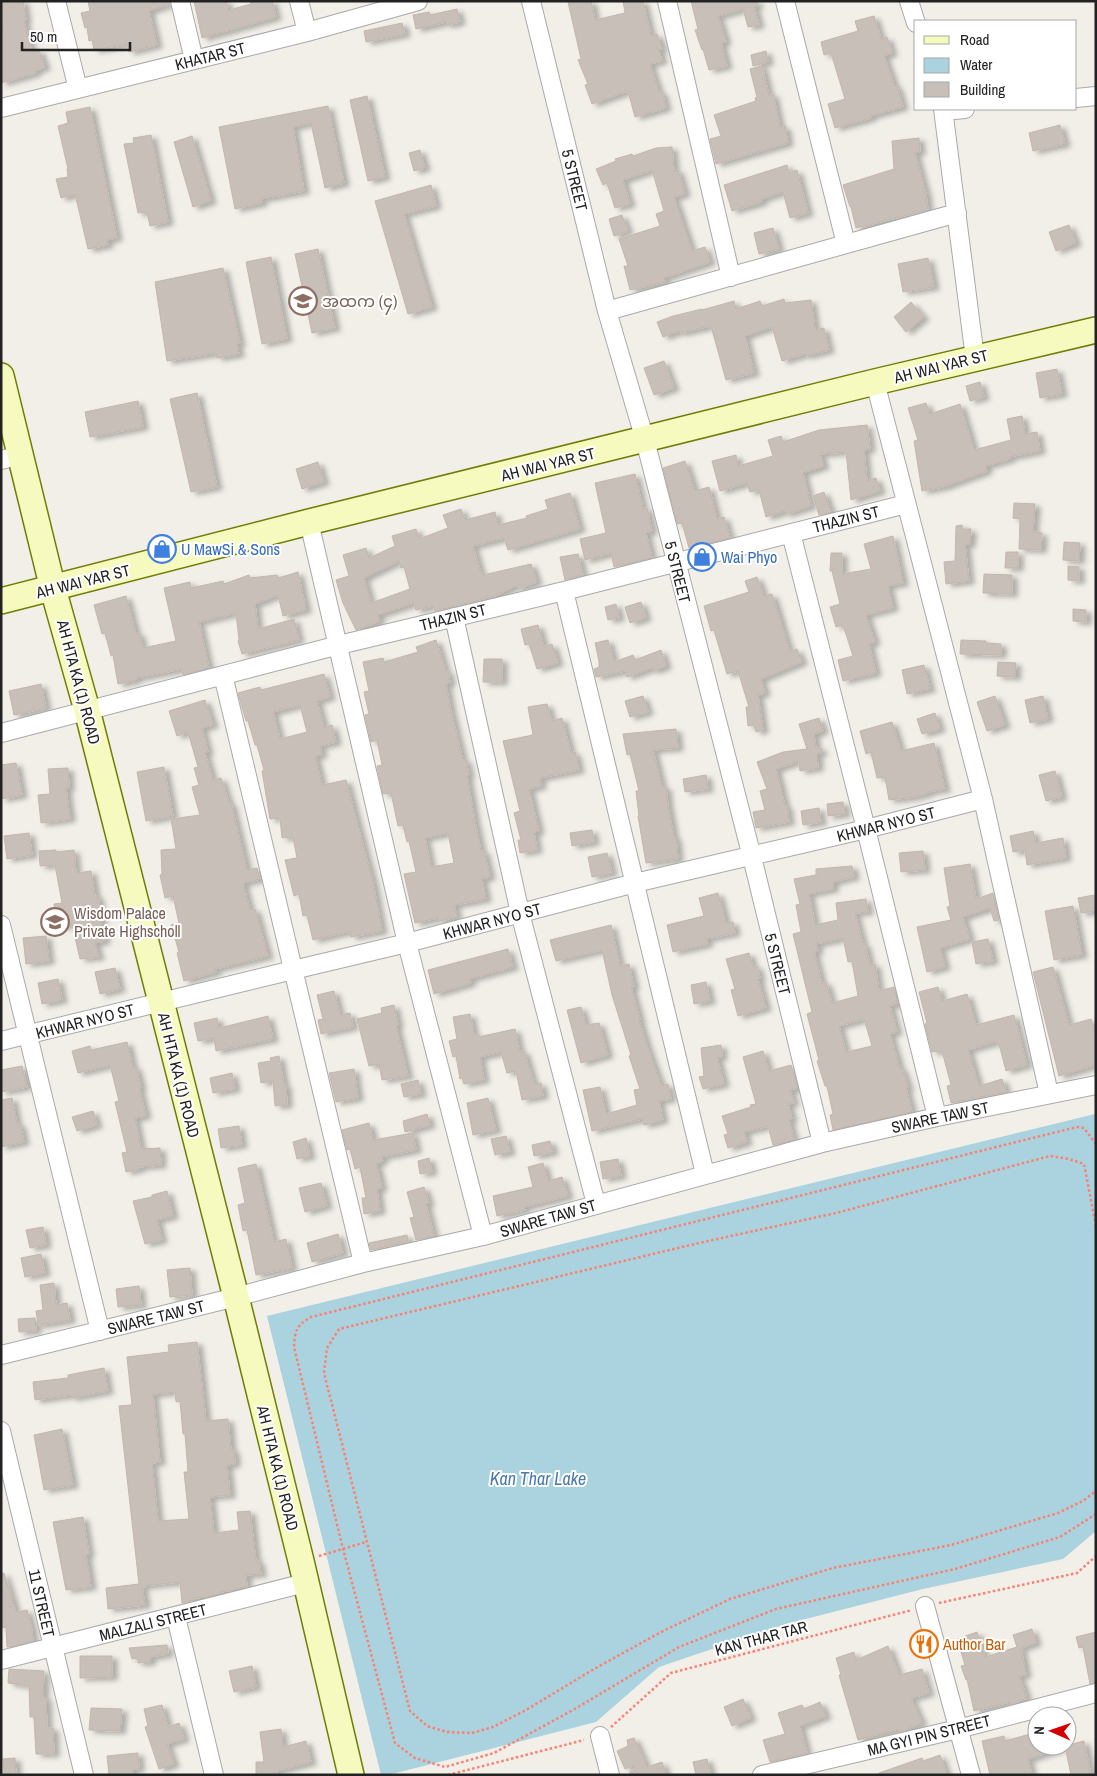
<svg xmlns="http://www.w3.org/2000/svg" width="1097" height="1776" font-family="'Archivo Narrow','Noto Sans Myanmar',sans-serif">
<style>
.water{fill:#aad3df}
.building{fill:#c7bfb8;stroke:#c4b6ab;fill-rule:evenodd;filter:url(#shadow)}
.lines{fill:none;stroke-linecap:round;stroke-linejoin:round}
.street-casing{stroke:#a9a9a9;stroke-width:20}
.secondary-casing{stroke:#707d05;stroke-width:28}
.path{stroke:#fa8072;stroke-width:2.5;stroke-dasharray:2.5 2.5;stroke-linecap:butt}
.street{stroke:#fff;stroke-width:18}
.secondary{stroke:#f7fabf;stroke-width:25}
.labels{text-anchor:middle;stroke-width:4;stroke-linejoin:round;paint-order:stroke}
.street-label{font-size:16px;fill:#222;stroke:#fff}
.education-label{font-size:16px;fill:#785e54;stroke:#fff;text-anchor:start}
.shop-label{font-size:16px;fill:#366cbe;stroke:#fff;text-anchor:start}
.food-label{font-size:16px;fill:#c56008;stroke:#fff;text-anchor:start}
.water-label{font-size:18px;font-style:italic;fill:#4a7aab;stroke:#fff}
</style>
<defs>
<filter id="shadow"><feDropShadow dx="5.5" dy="3" stdDeviation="2.5" flood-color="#0004"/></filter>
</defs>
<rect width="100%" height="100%" fill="#f2efe9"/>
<!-- water -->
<path class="water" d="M1095,1114L1096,1531L1063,1559L923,1589L786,1624L659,1667L596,1722L388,1775H381L267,1316Z"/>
<!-- building -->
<path class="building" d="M1,1H23L26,20L24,21L32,52L39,50L45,67L35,71L36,73L1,83V34L3,33Z
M88,1H170V4L149,11L157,45L129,52L127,44L94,50L92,40L89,41L87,27L85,28L81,13L90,11Z
M194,1H226L229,10L251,4L250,1H272L276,17L202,38Z
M575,1H591L595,20L625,13L623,1H643L651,36L657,34L662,49L659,50L662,61L650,64L659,92H662L666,108L635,117L628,91L592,104L585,85L588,84L578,60L581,59L568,2Z
M691,1H757L758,5L754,6L759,25L748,27L743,9L718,16L726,42L721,43L727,66L709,70L703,49L702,50L695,30L698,29Z
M457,9L460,22L447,25L446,22L416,29L413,15L429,12L430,15Z
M874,16L881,39L887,37L892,53L884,56L895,87L897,86L903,107L870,116L871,118L835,128L828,104L845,99L831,53L824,55L821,42L858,31L855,21Z
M402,23L405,34L366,42L364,31Z
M766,51L768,62L753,66L751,55Z
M762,66L769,95L773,94L780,127L785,126L788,143L716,164L710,139L721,136L714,115L756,101L755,98L757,97L750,69Z
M367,96L385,177L368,181L350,100Z
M328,106L344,183L325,188L311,123L293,127L304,191L261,199L262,203L235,209L219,127Z
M90,107L117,238L107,240L108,245L88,249L75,194L61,198L56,179L68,177L67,169H68L58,126L68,123L66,112Z
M1060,125L1065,144L1033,151L1029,133Z
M151,135L168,222L150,226L147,212L138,213L124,144L134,143L133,138Z
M192,136L211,201L193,207L174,142Z
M919,138L920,152L915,153L926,194L928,210L856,228L851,207H850L843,185L894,169L892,141Z
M672,147L674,171L678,170L685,194L674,197L692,251L705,247L710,262L664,278L665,282L630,290L624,266H628L619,239L660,226L656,214L664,211L652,170L623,180L630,204L615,208L607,183L603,185L596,169L616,161L615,159L632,154L633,156L656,148Z
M420,150L425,168L414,171L409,153Z
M787,165L789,173L797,170L808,213L790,218L783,192L761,199L762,202L732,211L724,185Z
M431,185L436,206L404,214L432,307L408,314L375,201Z
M622,215L628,231L614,236L609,219Z
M1069,225L1076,243L1056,251L1049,232Z
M773,228L779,249L759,254L754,233Z
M318,249L335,328L312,333L295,254Z
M271,257L287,339L262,344L246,262Z
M928,258L934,287L903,292L898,264Z
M223,268L240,343L237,344L239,354L217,358L216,353L167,361L155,282Z
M784,299L785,303L811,300L815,330L824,328L829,350L806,356L805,354L782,361L772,327L745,336L754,373L726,380L711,326L680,333L679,331L663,337L657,322L673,316L702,309V310L734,301L736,309L760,301L762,306Z
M911,302L924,317L906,332L894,317Z
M664,361L674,388L654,395L644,368Z
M1057,369L1062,394L1040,398L1036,373Z
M980,382L984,397L970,401L966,386Z
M197,393L217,487L191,492L170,399Z
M138,401L143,427L90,437L85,412Z
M926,403L930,414L960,404L974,450L1011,440L1007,419L1022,416L1025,434L1037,432L1040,451L1009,457L1010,459L985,466L987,471L943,487L922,491L914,441L918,440L908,408Z
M867,425L870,449L864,450L867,481L876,478L880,491L851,500L846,452L820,454L824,466L803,473L811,506L786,514L785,511L766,517L759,490L750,492L747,483L720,491L712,461L736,455L738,466L773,456L768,440L781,436L783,442L819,430Z
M685,461L695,491L709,487L717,519L724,517L730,538L689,548L682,523L677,524L663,468Z
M318,462L324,482L302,489L296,469Z
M635,474L643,509L647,508L652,531L646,533L652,558L614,567L611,553L585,560L580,539L606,533L595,483Z
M824,492L831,512L819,515L813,496Z
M570,493L580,529L508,550L504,538L473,546L481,573H482L483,575L531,564L537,582L518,589L517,585L495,596L435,611L433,606L416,610L414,603L378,615L380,621L356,630L343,603L336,580L349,576L343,555L366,548L369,558L395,546L392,536L416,529L419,539L448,528L443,515L461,509L465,520L495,512L498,525L527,518L526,516L548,509L545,500ZM399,561L401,568L404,567L410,589L371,603L364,578Z
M1014,503L1035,504L1033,532L1042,533L1041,550L1019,549L1020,519L1013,518Z
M962,525L963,529H971L970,544H965L969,581L946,584L944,562L955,561L956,526Z
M893,536L903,583L888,586L893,608L866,615L875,642L869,644L876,673L843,681L838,660L853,656L843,625L836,627L830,607L840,604L832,571H830L831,553H842V574L871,569L864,544Z
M1064,542L1080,543L1079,561L1063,560Z
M1006,552H1018V568H1005Z
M578,554L583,575L565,580L560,557Z
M1068,566L1079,567V581L1068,580Z
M298,572L306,610L283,616L278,595L255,604L258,629L294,619L299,640L242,654L238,641L239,640L236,613L199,622L209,668L183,675L182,669L136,678V680L118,684L113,655L111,656L105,633L102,634L94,605L126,596L136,634L139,633L143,648L176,641L164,588L190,582L191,588L223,581L224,584L249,575L250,578L277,575L278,578Z
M984,574L1012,575V594L983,593Z
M757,577L764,596L772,594L790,652L797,649L802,662L761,679L765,693L758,695L763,730L756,732L754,725L748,726L746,707H749L738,671L727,674L714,630L711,631L704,606L749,592L745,581Z
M641,602L646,618L630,623L625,607Z
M616,604L619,618L608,620L605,607Z
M1073,609L1086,610V622L1073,621Z
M538,625L544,647L552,644L558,663L537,669L529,644L525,645L521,629Z
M436,640L446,672L448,671L450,683L446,684L450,707L463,761L466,760L469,775L467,776L475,822L481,851H484L490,877L482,879L486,899L454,905L457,917L439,921L438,918L415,923L404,874L416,872L409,841L407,842L403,825L398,826L391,793L383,794L377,766L382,765L377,740L371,742L365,715L369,714L364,692L369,691L363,662L383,658L384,662L418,652L416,647ZM448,833L454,863L431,867L425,838Z
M608,640L614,662L633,655L635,660L661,650L666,666L653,671L652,668L627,677L625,671L596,677L594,669L599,667V661L595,643Z
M961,640L986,641V643L1001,644V655L960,654Z
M484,659H502V682H483Z
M998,662L1016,663L1015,677L997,676Z
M924,665L930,689L907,694L902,670Z
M324,674L330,697L317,701L324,727L332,725L336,742L320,746L322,755L315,756L322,785L346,780L373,883L382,931L351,937L350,931L313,940L307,915L303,916L299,894L294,896L285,860L297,858L293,837L282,838L280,818L270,819L262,771L264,770L257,745H255L248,721H246L238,693L260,687L261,690ZM300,705L307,732L280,739L273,712Z
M41,684L46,708L14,715L9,691Z
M643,696L648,712L630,717L625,701Z
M995,696L1005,725L987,731L977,702Z
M1043,696L1048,719L1030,723L1025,700Z
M205,700L213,725L202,728L208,752L205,753L213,780L221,778L229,803H231L247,870L257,868L260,879L243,883L250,910L255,909L268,956L215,969L216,972L184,981L177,953L179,952L171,925L179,923L173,896L165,898L160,875L162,874L161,850L176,849L171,819L200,815L192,787L199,785L194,768L198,767L188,732L177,736L169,711Z
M547,704L552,721L562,718L571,753L575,752L579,770L540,778L541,786L529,789L539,831L534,832L537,850L520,853L518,840H521L514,813L520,811L503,741L533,735L528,707Z
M935,713L940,729L922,734L917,719Z
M819,718L823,731L814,734L816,748H821L822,752L817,754L818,768L800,771L799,761L776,769L785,806H787L789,822L756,828L753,812L765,810L760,791L767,789L757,762L783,752L807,749L799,724Z
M892,722L901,751L934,743L945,789L928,792V793L914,797L889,800L885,777L877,778L871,752L866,754L860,731Z
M676,729L678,748L653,750L662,787H666L668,806L674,838H676L678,859L646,863L638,816H639L636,791H639L630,754L627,755L623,734Z
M16,763L22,795L1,799V765Z
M164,767L173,816L146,821L137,772Z
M68,768L69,788H66L70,819L41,823L38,795L50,794L48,769Z
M1055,771L1062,797L1046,801L1039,775Z
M706,775L708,789L685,792L683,779Z
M843,802L845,814L828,816L827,804Z
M819,808L821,822L803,825L801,811Z
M592,830L594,842L572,846L570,833Z
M1033,831L1036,843L1063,838L1066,858L1027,865L1025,850L1013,852L1010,836Z
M29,833L32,855L7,859L4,836Z
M56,850V852L74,850L76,873L91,871L95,896H98L102,919H100L105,941L95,943L99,957L80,959L72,924L58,927L54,904L62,903L55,865L40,866L39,851Z
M923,851L925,870L901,872L899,853Z
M607,853L612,873L592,877L588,857Z
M970,864L976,899L993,893L999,920L994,921L990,908L963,917L970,939L940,948L945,967L927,972L917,927L951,920L947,907L950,906L944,868Z
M852,866L854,877L833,882V889L809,894L815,925L838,920L836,903L866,899L868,912L855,913L863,945L865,944L870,965L875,964L879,991L894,987L898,1003L890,1006L897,1032L890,1034L900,1069L902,1068L908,1087L906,1088L912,1112L833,1130L830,1115L833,1114L827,1086H825L817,1061L819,1060L807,1014L812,1012L793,934L801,932L796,905L800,904L794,879L816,875V869ZM843,938L848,962L852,961L858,996L832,1003L826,982L822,984L814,952L818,951L816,944ZM864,1019L872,1046L846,1052L839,1026Z
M718,893L726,923L733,922L735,933L706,939L708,944L673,952L667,925L704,916L699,898Z
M1094,895L1096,911L1081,913L1078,898Z
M1073,906L1082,955L1054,960L1045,911Z
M611,925L620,966L629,964L634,987H631L640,1020H639L648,1049L661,1085L668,1084L671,1099L659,1101L663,1120L644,1125L642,1119L592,1131L583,1090L600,1087L606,1114L637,1105L634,1090L640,1089L629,1056L631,1055L612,995L602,950L556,961L550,940Z
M46,936L49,961L26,964L23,938Z
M988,939L993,961L976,964L972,942Z
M508,949L513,967L469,979L471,983L434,994L428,970Z
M749,953L753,967L757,966L760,978L758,979L766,1008L738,1016L731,990L735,989L726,959Z
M1053,967L1069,1025L1091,1019L1096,1037V1065L1059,1076L1033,972Z
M115,968L120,989L100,994L95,972Z
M58,979L62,1000L42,1004L38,983Z
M706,982L710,1001L694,1004L691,985Z
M938,987L942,1001L967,994L976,1025L1014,1015L1027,1065L1006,1071L999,1044L996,1045L995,1042L968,1050L979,1086L1002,1079L1006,1092L951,1103L947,1086L951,1085L942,1051L932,1052L925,1024L927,1023L919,992Z
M334,991L340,1015L350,1013L353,1027L321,1034L318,1020L323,1019L317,995Z
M394,1005L398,1025L396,1026L408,1076L382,1080L379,1064L369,1066L357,1019L382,1013L381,1008Z
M581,1007L586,1025L599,1023L608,1055L581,1063L567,1010Z
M470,1014L474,1035L477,1034L478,1037L515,1029L520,1052L524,1051L534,1084L541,1083L543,1096L522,1100L516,1071L507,1073L501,1052L480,1057L484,1080L464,1084L462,1078L460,1079L456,1056L453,1057L449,1041L457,1039L453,1017Z
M268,1016L273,1039L216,1051L214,1038L198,1041L194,1023L217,1018L219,1028Z
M127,1042L133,1068L136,1067L141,1088H139L146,1116L135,1118L141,1149L160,1148L161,1165L139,1167V1169L126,1172L122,1153L127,1152L115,1102L119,1101L110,1065L78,1073L72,1051L90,1046L91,1050Z
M721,1045L722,1057H717L724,1084L703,1089L699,1077L704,1076L701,1048Z
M763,1051L769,1071L791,1065L798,1088L790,1090L794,1103L788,1104L792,1119L789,1120L794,1140L773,1145L768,1126L744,1132L747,1142L728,1148L724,1135L728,1134L722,1116L751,1107L750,1105L756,1104L743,1057Z
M279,1056L284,1085H286L287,1105L275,1106L273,1081L261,1083L258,1063L271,1061L270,1058Z
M22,1066L27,1087L1,1092V1070Z
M354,1069L358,1098L336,1102L329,1073Z
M232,1073L235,1089L213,1093L210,1078Z
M418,1080L421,1094L404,1097L401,1084Z
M12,1098L17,1124H20L24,1142L1,1147V1100Z
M488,1098L496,1130L473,1135L467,1103Z
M93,1111L97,1125L77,1131L72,1117Z
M427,1114L430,1125L405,1132L403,1121Z
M369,1123L373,1140L413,1133L416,1150L381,1157L383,1161L376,1163L382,1188L377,1189L380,1211L364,1214L362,1198H366L360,1167L355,1169L350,1149L347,1150L342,1130Z
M239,1126L242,1145L221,1148L218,1129Z
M506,1136L510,1152L495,1155L491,1139Z
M306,1138L310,1156L297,1159L293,1142Z
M550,1141L553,1152L534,1156L532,1145Z
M429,1158L432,1172L420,1174L418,1161Z
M618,1159L621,1176L603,1179L600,1162Z
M543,1163L548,1181L562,1177L568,1196L524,1207L525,1210L497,1216L493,1196L533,1187L528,1167Z
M256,1164L274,1242L286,1239L292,1268L256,1275L247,1230L243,1231L238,1205L245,1203L238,1168Z
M321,1183L327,1206L305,1212L299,1188Z
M424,1187L429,1203L426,1204L434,1236L416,1240L410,1218L414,1217L407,1192Z
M167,1191L173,1216L157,1220L162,1240L145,1244L133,1201L152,1197V1195Z
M43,1227L46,1245L30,1248L26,1230Z
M338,1234L343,1253L312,1262L307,1243Z
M407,1235L408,1242L371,1250L369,1243Z
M41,1254L45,1273L25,1277L21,1258Z
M190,1268L192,1295L170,1297L167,1270Z
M54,1283L56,1305L67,1303L70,1320L38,1325L36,1311L43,1310L40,1285Z
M139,1286L141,1305L118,1307L116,1289Z
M35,1318L36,1331L19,1332L18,1319Z
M197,1342L206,1421L228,1419L231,1450H234L235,1464L227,1465L230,1495L210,1497L214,1533L239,1530L237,1512L250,1511L254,1546L256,1561H259L261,1574L246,1575L247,1587L235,1588V1590L220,1592V1594L206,1597L194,1598V1600L182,1603L180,1582L142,1586L145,1605L108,1609L106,1588L139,1584L119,1406L132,1405L127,1357L169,1352L168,1345ZM175,1392L176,1402L180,1401L183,1434H185L188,1472H184L189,1519L158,1521L152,1463L160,1462L153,1394Z
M104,1368L108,1391L72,1398L71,1395L35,1400L33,1382L68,1378V1375Z
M62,1429L73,1485L44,1490L34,1435Z
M83,1517L89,1554L86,1555L91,1587L66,1590L53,1522Z
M4,1573L16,1612L27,1610L32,1630L33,1641L11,1647H7L6,1627L1,1628V1574Z
M1032,1629L1036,1643L1021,1648L1026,1675L1019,1676L1027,1698L1011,1704L1010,1702L974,1711L967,1679L966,1680L961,1666L965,1665L957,1639L977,1632L985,1657L1017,1647L1013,1635Z
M1096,1632V1683L1090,1684L1083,1647L1079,1648L1076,1637Z
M167,1645L168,1654L150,1657V1662L138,1663V1658L132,1659L129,1648Z
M888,1646L899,1675L922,1669L929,1693L911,1698L922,1723L902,1731L899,1732L898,1729L858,1740L839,1675H841L836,1658L854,1652L856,1660Z
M80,1656H112V1677L80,1678Z
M252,1666L256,1687L234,1692L229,1671Z
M9,1669L44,1671L43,1698H46L47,1728H53L54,1754H36L34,1717H30L29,1686L8,1683Z
M743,1699L751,1718L732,1726L724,1707Z
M820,1702L826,1716L800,1726L807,1753L770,1762L763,1740L785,1734L778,1713L802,1705L804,1709Z
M162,1705L168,1727L179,1723L184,1739L167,1744L174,1764L159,1769L145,1727L148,1726L144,1709Z
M91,1708L122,1709L120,1731L89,1730Z
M281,1729L283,1747L306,1741L311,1762L277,1771V1775H256V1762H264L260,1732Z
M1037,1732V1746H1061L1062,1748L1028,1759L1032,1775H990L982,1741L1004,1736L1005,1741Z
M634,1738L647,1767L662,1762L666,1775H630V1772L636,1770L634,1765L625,1769L617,1751L628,1746L627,1740Z
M1084,1741L1091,1775H1071L1065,1746Z
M138,1753L139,1769H132L133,1775H109L107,1756Z
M940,1755L947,1775H879V1773L922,1758L923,1761Z
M15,1758L16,1775H4L3,1759Z
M707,1759L711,1775H696L693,1762Z"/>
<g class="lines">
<defs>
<path id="street" d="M56,1L78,89
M180,1L194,60
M299,1L307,32
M531,1L607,311L645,440L752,857L822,1143
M667,1L731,277
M785,1L846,244
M909,1L916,23
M1076,98L1096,96
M1,108L307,32L418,1
M943,109L975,358
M944,111L965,109
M607,311L957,213
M875,382L983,799L1049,1094
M1,460L20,455
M309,522L407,943L483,1236
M791,533L866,829L937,1117
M564,591L705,1174
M454,617L520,913L596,1204
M223,675L363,1263
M1,733L339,645L564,591L906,504
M1,925L100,1331
M1,1041L293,970L407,943L635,883L866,829L983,799
M1,1355L236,1297L363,1263L483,1236L822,1143L937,1117L1096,1085
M1,1431L84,1775
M925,1606L971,1775
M176,1617L214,1775
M1,1660L305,1583
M600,1736L610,1775
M762,1775L958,1729L1096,1693"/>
<path id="secondary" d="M1,376L53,589L87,710L236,1297L301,1561L351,1775
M1,601L309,522L875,382L1096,330"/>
</defs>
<!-- street casing -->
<use href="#street" class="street-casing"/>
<!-- secondary casing -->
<use href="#secondary" class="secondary-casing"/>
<!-- path -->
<path class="path" d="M1096,1144L1084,1128L1077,1127L311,1317C296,1326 295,1330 294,1347L343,1549L395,1743L415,1758L445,1767L494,1753L573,1710L679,1647L776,1609L955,1569L1060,1537L1096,1514
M1096,1226L1084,1164L1069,1159L1050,1156L836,1213L699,1243L339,1329L327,1348L324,1373L410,1711L427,1726L447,1732L472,1733L493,1727L526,1710L594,1669L663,1631L730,1599L833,1568L951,1545L1058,1513L1083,1501L1096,1491
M319,1556L366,1542
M939,1603L1077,1573L1096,1556
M611,1727L671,1673L912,1610
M448,1775L584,1740"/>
<!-- street -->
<use href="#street" class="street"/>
<!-- secondary -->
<use href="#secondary" class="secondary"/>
</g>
<!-- icons -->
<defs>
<symbol id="school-ring" viewBox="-11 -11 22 22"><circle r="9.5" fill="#fff" stroke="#8d6e63" stroke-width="1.5"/><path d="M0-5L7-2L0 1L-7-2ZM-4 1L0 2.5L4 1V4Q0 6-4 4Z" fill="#8d6e63"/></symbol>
<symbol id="shop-ring" viewBox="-11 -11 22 22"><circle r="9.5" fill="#fff" stroke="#3f7fe0" stroke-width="1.5"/><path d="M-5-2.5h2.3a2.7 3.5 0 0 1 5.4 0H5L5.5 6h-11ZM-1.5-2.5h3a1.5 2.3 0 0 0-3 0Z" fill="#3f7fe0"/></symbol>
<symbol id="restaurant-ring" viewBox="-11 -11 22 22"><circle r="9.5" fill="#fff" stroke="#e8710a" stroke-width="1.5"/><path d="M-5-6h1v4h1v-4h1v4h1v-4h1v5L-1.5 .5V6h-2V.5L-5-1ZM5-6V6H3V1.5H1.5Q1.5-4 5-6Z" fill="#e8710a"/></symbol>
</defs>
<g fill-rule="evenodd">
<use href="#school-ring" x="287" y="285" width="32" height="32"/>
<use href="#shop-ring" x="146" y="533" width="32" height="32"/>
<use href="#shop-ring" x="686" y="541" width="32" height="32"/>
<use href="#school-ring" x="39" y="906" width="32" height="32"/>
<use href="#restaurant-ring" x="908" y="1628" width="32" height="32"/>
</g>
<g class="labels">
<!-- street labels -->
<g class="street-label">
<text transform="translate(210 56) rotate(-14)" y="6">KHATAR ST</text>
<text transform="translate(575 180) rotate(76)" y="6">5 STREET</text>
<text transform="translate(941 366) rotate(-14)" y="6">AH WAI YAR ST</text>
<text transform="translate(548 464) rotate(-14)" y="6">AH WAI YAR ST</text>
<text transform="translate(846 519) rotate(-14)" y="6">THAZIN ST</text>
<text transform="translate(678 572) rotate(76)" y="6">5 STREET</text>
<text transform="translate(83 581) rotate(-14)" y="6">AH WAI YAR ST</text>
<text transform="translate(453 617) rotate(-14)" y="6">THAZIN ST</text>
<text transform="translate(79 682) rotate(75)" y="6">AH HTA KA (1) ROAD</text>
<text transform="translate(886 824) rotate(-14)" y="6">KHWAR NYO ST</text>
<text transform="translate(492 921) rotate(-15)" y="6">KHWAR NYO ST</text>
<text transform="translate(778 964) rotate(76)" y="6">5 STREET</text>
<text transform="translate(85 1021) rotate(-14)" y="6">KHWAR NYO ST</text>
<text transform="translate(179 1075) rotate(76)" y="6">AH HTA KA (1) ROAD</text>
<text transform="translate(940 1117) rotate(-12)" y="6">SWARE TAW ST</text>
<text transform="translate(548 1218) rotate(-16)" y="6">SWARE TAW ST</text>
<text transform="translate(156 1317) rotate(-14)" y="6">SWARE TAW ST</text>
<text transform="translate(278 1468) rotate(76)" y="6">AH HTA KA (1) ROAD</text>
<text transform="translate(42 1603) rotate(77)" y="6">11 STREET</text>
<text transform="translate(153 1622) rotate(-14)" y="6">MALZALI STREET</text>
<text transform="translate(761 1638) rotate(-15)" y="6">KAN THAR TAR</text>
<text transform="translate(929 1735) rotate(-14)" y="6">MA GYI PIN STREET</text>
</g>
<!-- education labels -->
<g class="education-label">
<text x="322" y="307">အထက (၄)</text>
<text x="74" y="919">Wisdom Palace<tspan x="74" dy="18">Private Highscholl</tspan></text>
</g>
<!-- shop labels -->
<g class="shop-label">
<text x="181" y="555">U MawSi &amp; Sons</text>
<text x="721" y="563">Wai Phyo</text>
</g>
<!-- food labels -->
<g class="food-label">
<text x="943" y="1650">Author Bar</text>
</g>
<!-- water labels -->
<g class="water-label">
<text x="538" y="1485">Kan Thar Lake</text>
</g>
</g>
<!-- border -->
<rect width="1097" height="1776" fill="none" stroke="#222222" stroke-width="5"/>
<!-- legend -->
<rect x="914" y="20" width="162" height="90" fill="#ffffff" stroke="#a7a7a7"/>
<rect x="924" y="36" width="25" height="8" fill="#f7fabf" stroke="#a7a7a7"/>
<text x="960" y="45" font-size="15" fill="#222222">Road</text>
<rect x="924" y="58" width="25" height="15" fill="#aad3df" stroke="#a7a7a7"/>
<text x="960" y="70" font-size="15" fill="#222222">Water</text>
<rect x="924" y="82" width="25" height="15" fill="#c7bfb8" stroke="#a7a7a7"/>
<text x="960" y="95" font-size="15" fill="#222222">Building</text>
<!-- north arrow -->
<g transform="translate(1052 1731) rotate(272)"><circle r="24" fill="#ffffff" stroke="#a7a7a7"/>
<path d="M0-4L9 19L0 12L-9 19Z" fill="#d40000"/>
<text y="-8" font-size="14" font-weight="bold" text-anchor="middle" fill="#222222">N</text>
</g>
<!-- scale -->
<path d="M22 42v8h108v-8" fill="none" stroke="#222222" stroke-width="2.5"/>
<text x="30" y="42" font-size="15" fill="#222222" stroke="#ffffff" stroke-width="4" paint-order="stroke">50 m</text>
</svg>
